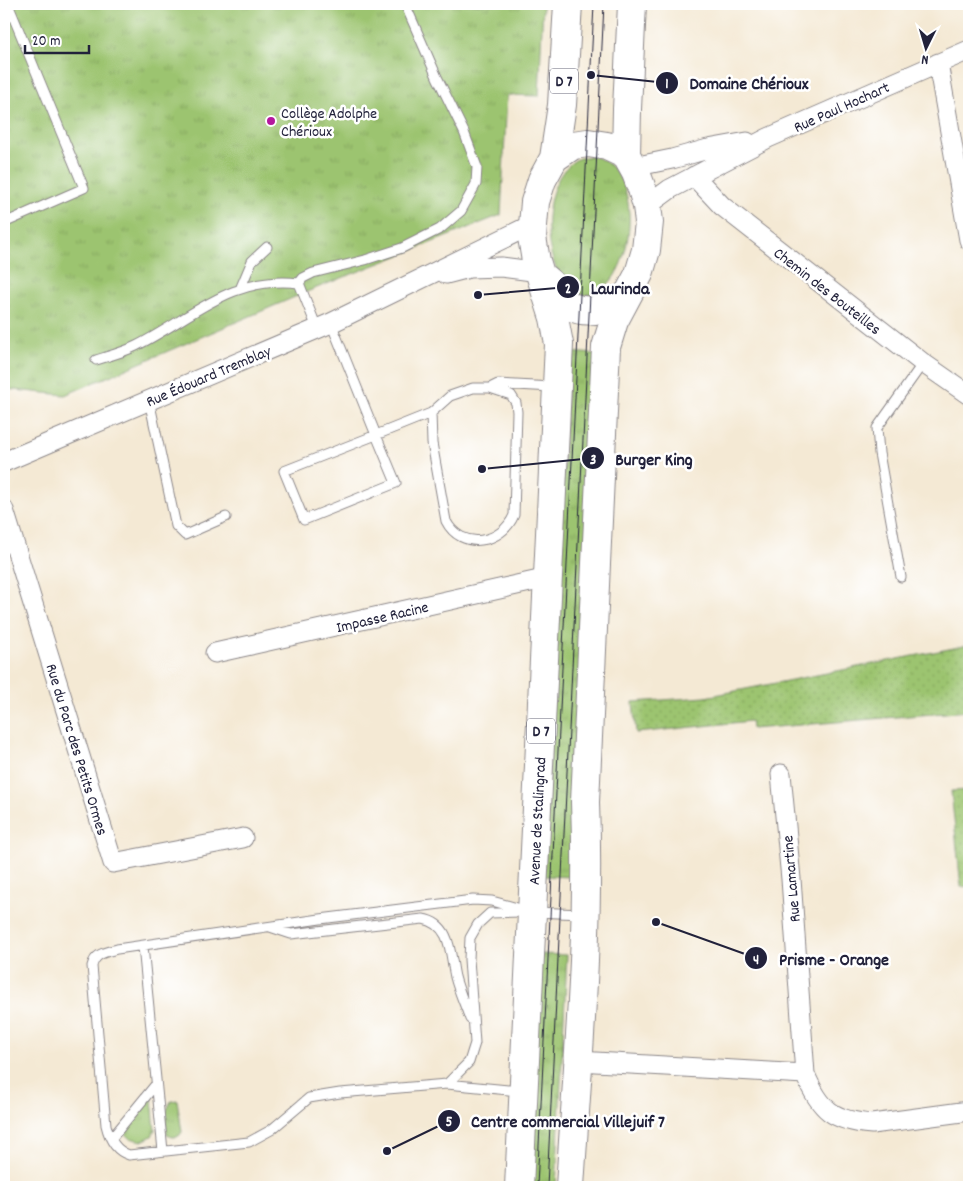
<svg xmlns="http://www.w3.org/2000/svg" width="973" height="1191" font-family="Dekko,sans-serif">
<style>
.grass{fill:url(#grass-tufts);stroke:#5f7355}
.park{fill:url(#park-dots);stroke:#5f7355}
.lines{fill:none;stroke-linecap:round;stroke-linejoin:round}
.lane-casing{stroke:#8b8688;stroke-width:11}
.street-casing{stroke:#8b8688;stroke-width:21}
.primary-casing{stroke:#8b8688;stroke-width:30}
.lane{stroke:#fff;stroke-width:9}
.street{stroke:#fff;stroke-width:19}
.primary{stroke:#fff;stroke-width:28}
.tram{stroke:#22223b;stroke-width:1}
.poi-dot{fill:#b5179e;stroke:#fff;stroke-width:2}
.labels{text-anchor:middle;stroke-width:5;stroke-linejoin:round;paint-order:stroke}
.shield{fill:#fff;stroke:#646476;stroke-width:1}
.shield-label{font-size:15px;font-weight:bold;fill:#22223b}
.street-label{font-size:16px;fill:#22223b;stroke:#fff}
.poi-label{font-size:16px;fill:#22223b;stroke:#fff;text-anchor:start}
.leader{fill:none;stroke:#22223b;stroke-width:2}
.callout-dot{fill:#22223b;stroke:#fff;stroke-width:2}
.mark-label{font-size:15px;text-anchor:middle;font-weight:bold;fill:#fff}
.callout-label{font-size:18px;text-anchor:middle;font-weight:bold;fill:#22223b;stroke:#fff;stroke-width:5;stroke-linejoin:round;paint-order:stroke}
</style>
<defs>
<pattern id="grass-tufts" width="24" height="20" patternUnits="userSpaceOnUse" patternTransform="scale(1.25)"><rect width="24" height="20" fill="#9cc46f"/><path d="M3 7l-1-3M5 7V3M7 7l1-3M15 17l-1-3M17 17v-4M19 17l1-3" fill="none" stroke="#86a861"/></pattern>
<pattern id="park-dots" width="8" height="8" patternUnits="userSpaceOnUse" patternTransform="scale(1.25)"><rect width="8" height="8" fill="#9cc46f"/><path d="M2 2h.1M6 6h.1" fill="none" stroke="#86a861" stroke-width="1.8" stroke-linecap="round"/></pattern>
</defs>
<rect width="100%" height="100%" fill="#fff"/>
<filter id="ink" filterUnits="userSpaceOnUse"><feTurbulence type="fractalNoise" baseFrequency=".02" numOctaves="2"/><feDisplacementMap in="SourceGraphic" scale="10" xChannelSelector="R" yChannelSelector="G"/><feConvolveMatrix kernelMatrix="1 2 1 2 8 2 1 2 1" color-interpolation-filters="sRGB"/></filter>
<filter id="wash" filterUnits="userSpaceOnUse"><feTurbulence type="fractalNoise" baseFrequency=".0096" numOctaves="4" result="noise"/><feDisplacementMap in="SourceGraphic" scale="20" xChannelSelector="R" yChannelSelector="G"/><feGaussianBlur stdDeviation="1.12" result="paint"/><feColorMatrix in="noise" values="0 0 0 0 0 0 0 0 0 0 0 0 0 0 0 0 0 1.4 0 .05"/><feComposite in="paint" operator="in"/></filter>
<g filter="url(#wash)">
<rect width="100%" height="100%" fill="#f4e9d4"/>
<!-- grass -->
<path class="grass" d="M4,4H543L539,96L507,95L501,215L309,291L65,395L4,389Z
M592,156C652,170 632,297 585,295C575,294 570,288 564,281C540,253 541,179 577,159C582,157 587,157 592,156Z
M569,352L596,354L576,877L544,876Z
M541,954L567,955L556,1187H529Z
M152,1098L155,1131L152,1136L142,1141L129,1138L124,1133Z
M177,1100L182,1132L179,1136L173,1137L167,1135L165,1114L171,1101Z"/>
<!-- park -->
<path class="park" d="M969,645V711L752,729L751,721L636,733L633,702L705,697Z
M969,790V886L961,887L951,791Z"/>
</g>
<g filter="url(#ink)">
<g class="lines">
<defs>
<path id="lane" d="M4,223L84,188L8,4
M241,287L252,261L267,247
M331,323L376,435L431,413L450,396L473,388H490L511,395L516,403L517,412L514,515C502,544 461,551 446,521L432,443L431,413
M317,328L299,283L303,278L313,273L365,260L402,248L440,229L461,211L476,184L477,167L464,132L437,77L405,4
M96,360C109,356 124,352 136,346C192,318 231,275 299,283
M492,387L498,384L553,387
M149,400L176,526L185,535L226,517
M376,435L396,483L304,520L284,471Z
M901,577L879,453L877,428L923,363
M534,912L583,914
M270,927L291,934L423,919C452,924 450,955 455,977C459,992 465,1005 470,1019
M143,946L163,1151
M447,1084L469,1062L475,1043L469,959L470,938L478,924L490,913L521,912
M519,1091L447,1084L340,1093L309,1098L271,1130L249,1142L129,1155C116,1151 109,1138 106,1125L92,966C95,953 106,952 117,949L320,919L473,900L492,901L528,911
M111,1139L156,1084"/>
<path id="street" d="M938,63L969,240
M633,167L672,159L708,149L747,142
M694,176L722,206L923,363L969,395
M647,206L670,189L768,138L969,50
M446,274L469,268L501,267L540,272
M4,462L331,323L533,224
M4,510L113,863L243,838
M215,653L548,578
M781,774L791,879L805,1074C820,1110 833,1121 872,1124L969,1111
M578,1061L805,1074"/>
<path id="primary" d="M626,155L627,109L632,4
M554,158L562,105L568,4
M545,279C550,283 555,287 559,292C563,297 566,305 572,307C591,316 612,306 627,295
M519,1187C531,906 545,625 559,344L554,318L536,261L532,237L535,202L542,180L554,158L573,145L588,143L607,146L626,155L636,173L642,189L647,206L649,222L646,250L639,274L614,321L606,347L585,802C590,931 578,1059 570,1187"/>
</defs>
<!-- lane casing -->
<use href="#lane" class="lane-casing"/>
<!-- street casing -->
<use href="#street" class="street-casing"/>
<!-- primary casing -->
<use href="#primary" class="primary-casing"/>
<!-- lane -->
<use href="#lane" class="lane"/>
<!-- street -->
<use href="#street" class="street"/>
<!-- primary -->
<use href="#primary" class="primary"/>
<!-- tram -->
<path class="tram" d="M537,1187L594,4
M547,1187L604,4"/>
</g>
</g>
<!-- markers -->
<circle class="poi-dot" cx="271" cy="121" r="5"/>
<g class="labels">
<!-- shield labels -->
<g class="shield">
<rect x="550" y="68.5" width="28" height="25" rx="4"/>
<rect x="527" y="718.5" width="28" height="25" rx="4"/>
</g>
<g class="shield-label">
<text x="564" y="86">D 7</text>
<text x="541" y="736">D 7</text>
</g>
<!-- street labels -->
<g class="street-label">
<text transform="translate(841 106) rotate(-24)" y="6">Rue Paul Hochart</text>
<text transform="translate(828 290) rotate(38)" y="6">Chemin des Bouteilles</text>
<text transform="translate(208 375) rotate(-23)" y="6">Rue Édouard Tremblay</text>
<text transform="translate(382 616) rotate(-13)" y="6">Impasse Racine</text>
<text transform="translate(78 749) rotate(73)" y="6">Rue du Parc des Petits Ormes</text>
<text transform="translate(536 821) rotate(-87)" y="6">Avenue de Stalingrad</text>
<text transform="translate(790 879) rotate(-95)" y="6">Rue Lamartine</text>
</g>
<!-- poi labels -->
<g class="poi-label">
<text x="281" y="118">Collège Adolphe<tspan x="281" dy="18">Chérioux</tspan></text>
</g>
</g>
<!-- callouts -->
<path class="leader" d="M591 75L667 83M478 295L568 287M482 469L593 458M656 922L756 958M387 1151L449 1121"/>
<g class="callout-dot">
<circle cx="591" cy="75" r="5"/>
<circle cx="478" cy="295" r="5"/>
<circle cx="482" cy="469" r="5"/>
<circle cx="656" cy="922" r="5"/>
<circle cx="387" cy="1151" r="5"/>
<circle cx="667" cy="83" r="12"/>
<circle cx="568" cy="287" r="12"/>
<circle cx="593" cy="458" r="12"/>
<circle cx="756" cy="958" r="12"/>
<circle cx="449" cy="1121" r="12"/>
</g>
<g class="mark-label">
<text x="667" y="88">1</text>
<text x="568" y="293">2</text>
<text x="593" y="464">3</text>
<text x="756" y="964">4</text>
<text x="449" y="1126">5</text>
</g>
<g class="callout-label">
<text x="749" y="89">Domaine Chérioux</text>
<text x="620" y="294">Laurinda</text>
<text x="654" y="465">Burger King</text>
<text x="834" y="965">Prisme - Orange</text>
<text x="568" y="1127">Centre commercial Villejuif 7</text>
</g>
<!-- margin -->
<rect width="973" height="1191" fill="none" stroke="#fff" stroke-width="20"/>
<!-- north arrow -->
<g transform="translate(926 48) rotate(185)" stroke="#ffffff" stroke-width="4" paint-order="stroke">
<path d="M0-4L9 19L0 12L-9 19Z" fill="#22223b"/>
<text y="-8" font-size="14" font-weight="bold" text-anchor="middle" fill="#22223b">N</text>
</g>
<!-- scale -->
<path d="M25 45v8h64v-8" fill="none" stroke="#22223b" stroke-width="2.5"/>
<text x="32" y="45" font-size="15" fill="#22223b" stroke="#ffffff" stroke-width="4" paint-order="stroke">20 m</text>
</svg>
